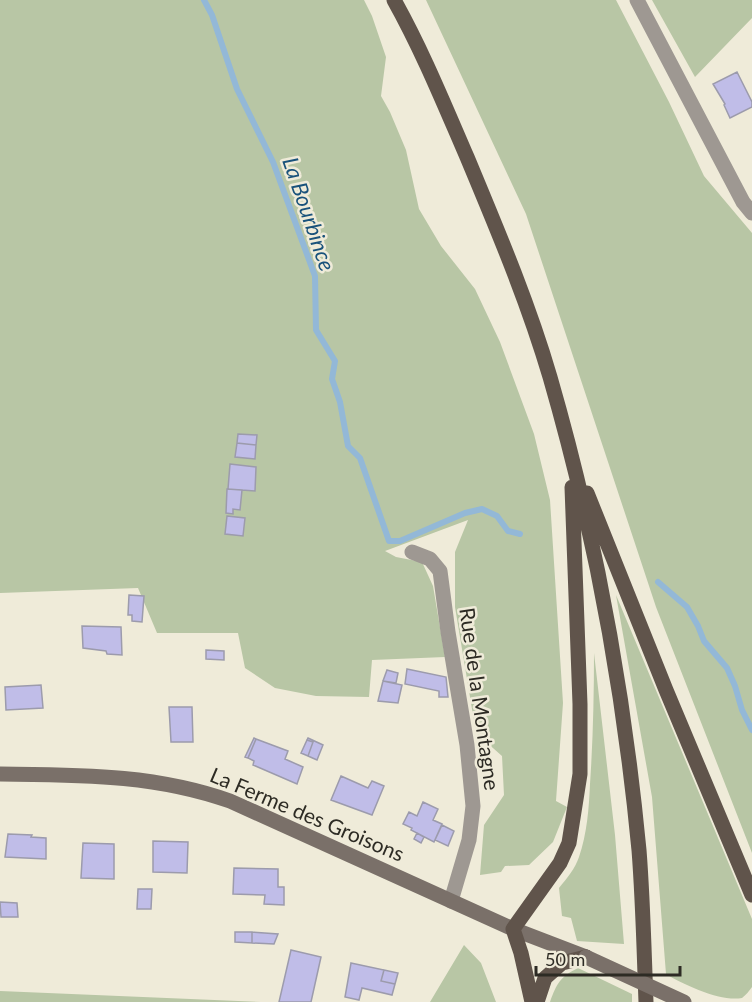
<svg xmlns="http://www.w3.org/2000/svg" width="752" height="1002" font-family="Lato,sans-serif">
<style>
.green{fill:#b8c6a5}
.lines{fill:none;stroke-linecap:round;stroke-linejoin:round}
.stream{stroke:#93b8d7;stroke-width:6}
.building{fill:#c0bde8;stroke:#9c9bac;stroke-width:1.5}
.minor{stroke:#9e9892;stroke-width:15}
.secondary{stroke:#7a7069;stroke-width:15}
.primary{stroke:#60544b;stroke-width:15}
.secondary-bridge{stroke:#7a7069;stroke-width:15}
.labels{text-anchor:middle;stroke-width:5;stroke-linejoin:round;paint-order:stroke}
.street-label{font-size:21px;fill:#2d2b24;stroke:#efebd9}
.water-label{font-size:22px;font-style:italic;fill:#19527b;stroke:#efebd9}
</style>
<rect width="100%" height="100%" fill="#efebd9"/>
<!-- green -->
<path class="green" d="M0,0H364L372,16L386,57L381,96L390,112L406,150L419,209L441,246L475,289L500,342L534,434L550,500L563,703L556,801L567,807L553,842L529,865L505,866L501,872L480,875L484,825L504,795L502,756L476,733L455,607V552L468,520L385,551L396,557L422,562L433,586L445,657L372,660L369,697L316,696L275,688L245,668L238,633H157L138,588L0,593Z
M426,0H616L669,102L704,176L752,233V853L656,607L526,214Z
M652,0H752V18L695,77Z
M616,595L752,919V987C749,991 746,995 742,998C721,1002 684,985 666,974L652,797Z
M594,653L615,835L624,944L577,941L571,918L562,916L559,888C567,878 575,869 579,857C587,834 589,808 590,784C593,740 594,697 594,653Z
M464,945L481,963L496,1002H430Z
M578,968L632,994V1002H550C557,983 560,977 578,968Z
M0,991L261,1002H0Z"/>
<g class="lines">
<!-- stream -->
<path class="stream" d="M204,0L212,15L237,89L273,162L315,276L316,330L335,361L332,379L340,402L348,446L360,458L389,541H400L465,513L482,509L497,516L508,531L520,534
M658,582L687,607L698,626L704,641L727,668L735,686L742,710L752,730"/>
</g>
<!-- building -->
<path class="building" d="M737,72L752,102V107L730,118L724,105L725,104L713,84Z
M238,434L257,435L256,445L237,443Z
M237,443L256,445L255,459L235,457Z
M230,464L256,467L255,491L228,489Z
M227,489L242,490L240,510L233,509V514L226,513Z
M227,516L245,518L243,536L225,534Z
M129,595L144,596L142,622L132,621V615H128Z
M82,626L121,627L122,655L107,654L106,651L83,648Z
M206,650L224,651V660L206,659Z
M407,669L446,677L448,697H439V691L405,684Z
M387,670L398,673L396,683L383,681Z
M383,681L402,685L398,703L378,701Z
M41,685L43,708L6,710L5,687Z
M169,707H192L193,742H171Z
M254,738L256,739L248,758L245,757Z
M308,738L323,745L317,760L308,756L313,742L307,740Z
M256,739L288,751L285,759L303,767L297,784L253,765L254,761L248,758Z
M307,740L313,742L308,756L301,753Z
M341,776L368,788L372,781L384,786L372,815L331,800Z
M423,802L438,809L433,820L442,824L434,842L411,830L412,828L403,824L409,812L417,816Z
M442,825L454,831L448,846L435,840Z
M417,833L424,837L421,843L414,839Z
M8,834L32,835L31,837L46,838V859L5,857Z
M153,841L188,842L187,873L153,872Z
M83,843L114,844V879L81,878Z
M234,868L278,869V887H284V905L264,904L265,895L233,894Z
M138,889H152L151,909H137Z
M0,902L17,903L18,917H1Z
M235,932H252V943L235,942Z
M252,932L278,934L274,944L252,943Z
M291,950L321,957L311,1002H279Z
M351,963L384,970L381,981L395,984L392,995L362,988L359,1000L345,997Z
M384,970L398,973L395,984L381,981Z"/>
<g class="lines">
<!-- minor -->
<path class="minor" d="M637,0L743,202L752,213
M412,552L430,559L440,571L448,632L467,745L473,806L469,840L451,901"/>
<!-- secondary -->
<path class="secondary" d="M0,774C80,775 154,774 230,801L513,929L586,957"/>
<!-- primary -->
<path class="primary" d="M394,0C422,50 444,104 467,157C497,229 528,302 550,377C594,529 624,693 639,850C643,901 644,951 646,1002
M587,493L666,690L752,895
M532,1002L521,953L513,929L560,863L569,843L580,774V704L572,487
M537,1002L545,978L562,963L586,957"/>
<!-- secondary-bridge -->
<path class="secondary-bridge" d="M586,957L684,1002"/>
</g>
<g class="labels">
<!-- street labels -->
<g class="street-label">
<text transform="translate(479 699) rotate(82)" y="7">Rue de la Montagne</text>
<text transform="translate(307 815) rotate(23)" y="7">La Ferme des Groisons</text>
</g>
<!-- water labels -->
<g class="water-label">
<text transform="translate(309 214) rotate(71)" y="8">La Bourbince</text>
</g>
</g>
<!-- scale -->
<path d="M536 966v9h144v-9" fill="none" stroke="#2d2b24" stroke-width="3"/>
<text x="545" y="966" font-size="18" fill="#2d2b24" stroke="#efebd9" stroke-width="4.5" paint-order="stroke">50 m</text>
</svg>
